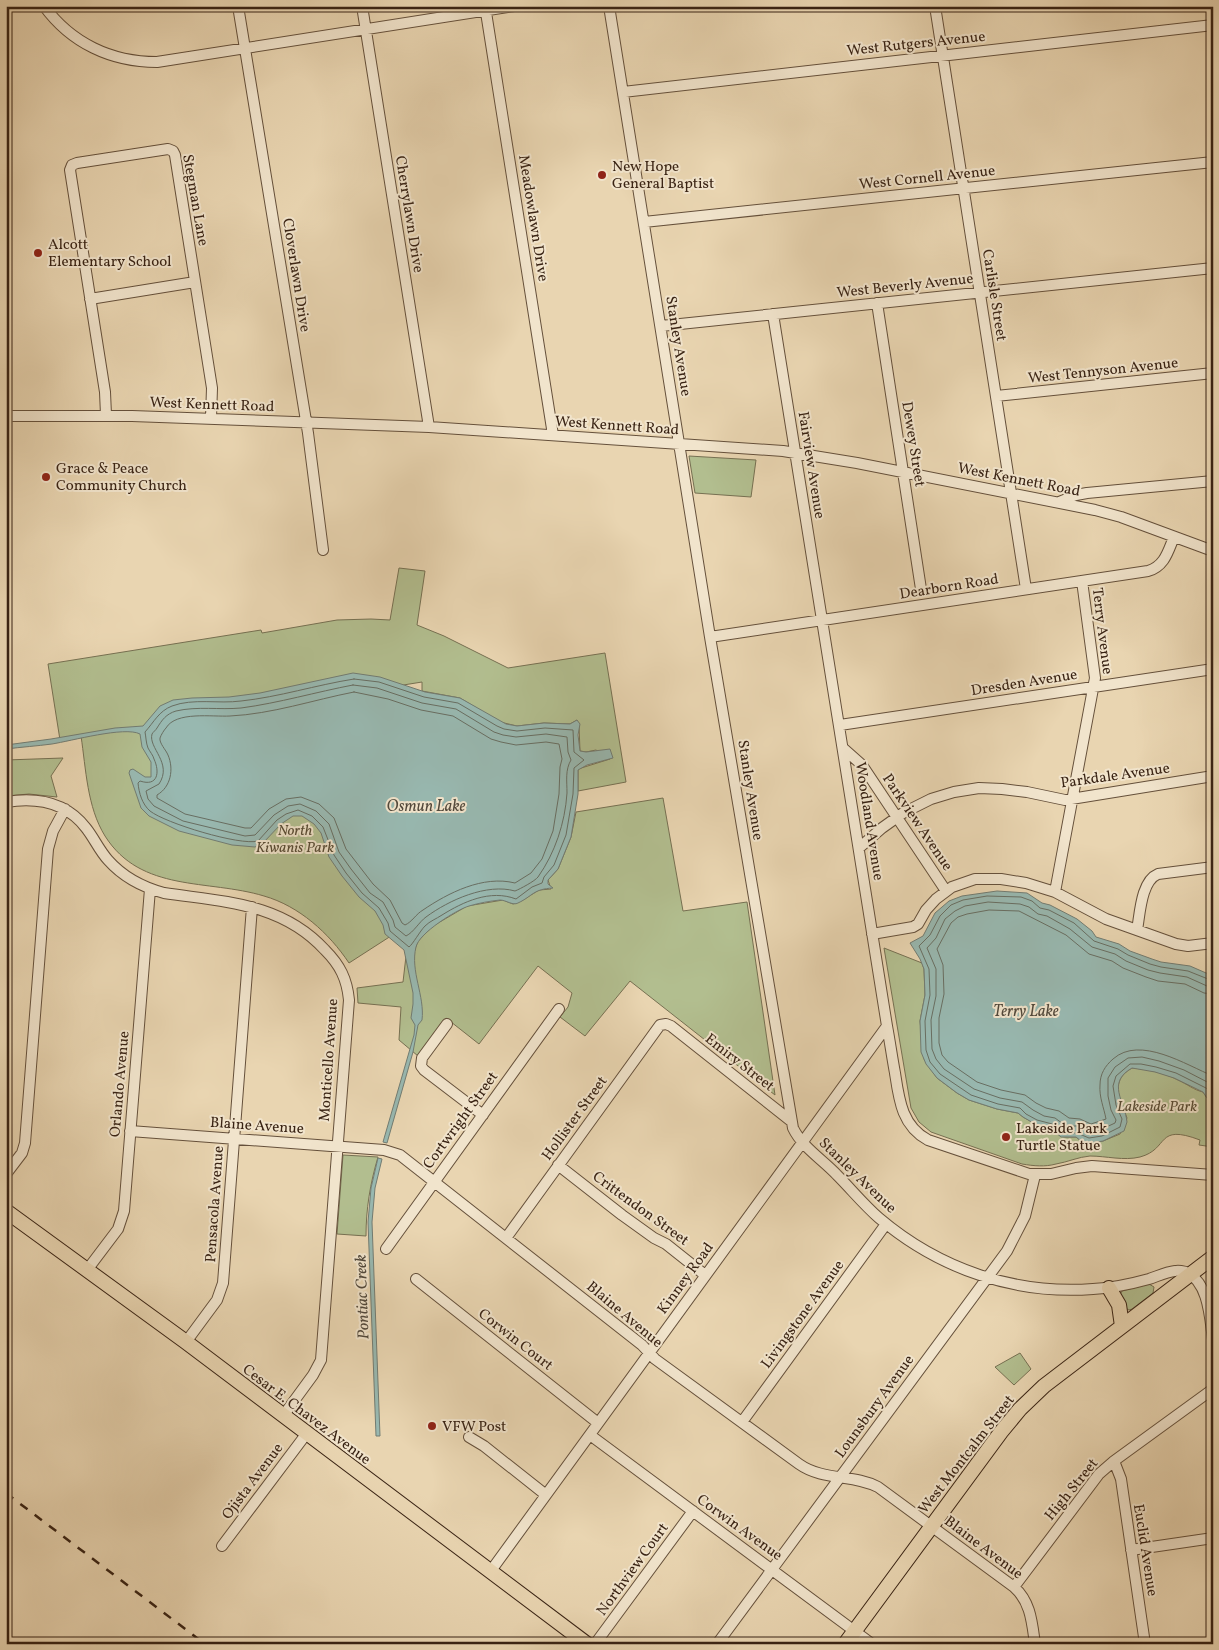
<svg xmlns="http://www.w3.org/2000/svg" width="1219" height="1650" font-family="Vollkorn,serif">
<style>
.green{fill:#b2be8f;stroke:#767052}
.water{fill:#98b8b0;stroke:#727c72}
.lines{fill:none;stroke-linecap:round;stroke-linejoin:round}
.shore{stroke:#686e62;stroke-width:1}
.minor-casing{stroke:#65503b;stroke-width:12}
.major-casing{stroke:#392314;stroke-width:16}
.minor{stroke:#f1e4cc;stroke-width:10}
.major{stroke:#e9d5b1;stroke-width:14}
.rail{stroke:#392314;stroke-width:2.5;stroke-dasharray:9 9;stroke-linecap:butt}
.poi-dot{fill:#8f2418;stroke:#f1e4cc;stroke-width:2}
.labels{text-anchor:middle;stroke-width:4;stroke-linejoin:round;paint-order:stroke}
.street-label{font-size:15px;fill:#392314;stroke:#f1e4cc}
.poi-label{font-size:15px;fill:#392314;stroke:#f1e4cc;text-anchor:start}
.park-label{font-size:15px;font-style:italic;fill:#574a33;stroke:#f1e4cc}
.water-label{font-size:16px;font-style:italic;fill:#51483b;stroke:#f1e4cc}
</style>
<rect width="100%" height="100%" fill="#e9d5b1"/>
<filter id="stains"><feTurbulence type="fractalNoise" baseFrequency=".004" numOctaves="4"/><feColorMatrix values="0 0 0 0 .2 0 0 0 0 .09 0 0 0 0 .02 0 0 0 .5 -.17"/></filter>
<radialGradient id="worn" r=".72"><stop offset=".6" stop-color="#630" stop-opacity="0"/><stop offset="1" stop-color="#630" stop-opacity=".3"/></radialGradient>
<!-- green -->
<path class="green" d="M689,456L756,460L751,497L695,493Z
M399,568L425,571L417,625L444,636L508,668L605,653L626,782L578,791V769L610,759L596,750L586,752L580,751L579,726L577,720L570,724L544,723L517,726L500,722L460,698L422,691V682L192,719L325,768L408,925L349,963C329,933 299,906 264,896C208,879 141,893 105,836C87,807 86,769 81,736L60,740L48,664L261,630L262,633L337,620L371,619L390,620Z
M63,758L51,776L57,797L29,794L6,796V760Z
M663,798L683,911L747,902L775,1095L630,981L585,1036L560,1017L568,1007L572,993L538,966L479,1044L446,1018L418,1056L399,1040L401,1007L358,1003L357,988L403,982L406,956L415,949L418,941L433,926L467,906L503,900L513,904L521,901L539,890L551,889L548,880L558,869L571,837L576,812Z
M884,948L922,963L924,969L925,995L920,1021L924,1059L937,1078L957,1093L969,1100L997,1109L1018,1113L1023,1117L1041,1127L1051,1128L1060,1136L1065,1137H1076L1081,1141L1089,1143L1103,1141L1120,1134L1127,1118C1120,1099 1109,1081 1132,1068C1147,1069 1165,1073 1178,1080C1187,1084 1194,1090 1203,1092L1207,1098L1213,1100V1147L1199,1145L1200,1140C1155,1123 1170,1149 1140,1157C1124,1161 1106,1156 1090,1156C1078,1157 1068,1162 1056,1164C1045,1167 1034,1166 1022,1164L931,1132L919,1122L911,1108Z
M343,1155L378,1157C370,1184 366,1209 366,1236L337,1234Z
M1149,1284L1154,1287L1153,1293L1132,1309L1129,1310L1125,1308L1120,1295L1122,1291Z
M1020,1353L1031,1369L1014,1385L995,1367Z"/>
<!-- water -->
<path class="water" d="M353,673L380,677L425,692L460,698L506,724L517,726L544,723L570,724L577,720L580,724L578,735L580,751L586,752L610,749L613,758L587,765L578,770V794L571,837L558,869L548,880V884L553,888C533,889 533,896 518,903C513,906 506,900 500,900C490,901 479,903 469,906C456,910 419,933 416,947C410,971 425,996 422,1020L418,1025L413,1052L387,1143L383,1142L414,1035L415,1025L411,1018L413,1004V993L404,950L385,934L383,925L375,911L359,897L342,876L329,857L321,833L314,824L302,816H293L281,824L263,843L255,847L232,845L179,831L149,816L141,808L129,773L130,770L133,769L145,777H151V762L142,747L140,734C125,726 71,741 52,744C37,746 22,747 6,749V745L51,739L115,728L143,726L160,706L173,700L192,698L229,697L260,693Z
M997,891L1027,893L1042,903L1050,905L1077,919L1092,931L1096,937L1119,944L1130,951L1152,959L1161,962L1190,966L1213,976V1100L1207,1098L1203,1092L1174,1078L1155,1072L1132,1068C1106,1083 1125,1101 1127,1122L1124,1131L1103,1141L1089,1143L1081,1141L1076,1137H1061L1053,1130L1035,1124L1023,1117L1018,1113L997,1109L969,1100L957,1093L937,1078L926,1064L921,1052L920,1021L925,995L924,969L920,959L910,943L923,936L935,913L949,901L962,896Z
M378,1158L382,1159L375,1188L372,1222L380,1436H376L368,1222L371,1188Z"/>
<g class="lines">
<!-- shore -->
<path class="shore" d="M354,679L379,682L424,697L458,703L497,726L504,729L517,731L545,728L573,730L574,752L584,760L574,768L573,794L566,835L554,865L544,877L542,883L532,887L516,899C490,889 463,902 442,915C436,919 430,921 425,926C420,931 413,944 409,947L390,931L388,923L379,908L362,893L346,873L334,855L323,827L312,816L298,810L286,814L277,820L258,841C240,846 165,823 150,811C142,804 139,793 138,783L140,781C158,787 160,772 154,759C153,755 150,752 148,748C146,743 146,737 145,732C154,722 159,711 172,706C193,698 219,704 241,701C279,697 316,685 354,679Z
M353,685L377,688L422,703L456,709L494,732L503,735L516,737L546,734L567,737L568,752L571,760C565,770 567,781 567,793C565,823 555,853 538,877C535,881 520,889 515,891C487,883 449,900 426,917C419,922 414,932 406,936L395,927L393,920L383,902L370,893L351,869L339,852L329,824L316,811L300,804L288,806L274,815L255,835L245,836L183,821L154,806L148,799L146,791L159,784C173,763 148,748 152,734C153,732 156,730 157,728C162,720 166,714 176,711C197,706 220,710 241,708C279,703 316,692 353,685Z
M354,692L388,699L421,710L453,716L491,739L501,742L516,745L546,742L559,744L562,759L560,767L559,794L553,831L542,859L531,873L515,883C483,875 448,893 423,910C416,914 412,922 405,925L402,923L390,900L373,884L346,849L334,818L319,804L301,797L286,799L269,809L251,828H245L185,814L157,798V795C171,787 174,769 168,755C166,750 159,743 160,738C161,735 164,730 166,728C176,711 212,717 230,716C272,714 313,700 354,692Z
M1213,981L1188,971L1161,967L1150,964L1128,955L1118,949L1094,941L1074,923L1049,910L1040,908L1032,901L1021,897L987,896L963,900L951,905L940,916L930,935L919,946L929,969L930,995L925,1021L926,1050L930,1062L940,1074L971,1095L998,1104L1020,1108L1026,1114L1037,1120L1056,1125L1063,1132L1077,1133L1089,1138L1102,1136L1120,1127L1122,1119L1116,1105L1113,1086L1116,1076L1130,1064H1141L1156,1067L1176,1073L1206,1088L1213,1094
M1213,987L1207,986L1187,977L1160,973L1148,970L1126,961L1115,954L1092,947L1070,929L1047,916L1038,914L1029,907L1020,904L988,902L965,906L955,911L945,919L936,938L927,948L936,969V996L931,1020L932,1049L936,1059L944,1069L974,1089L1000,1098L1022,1102L1033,1110L1044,1116L1055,1118L1066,1126H1078L1089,1132L1100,1130L1115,1123L1116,1120L1111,1110L1108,1096V1078L1115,1067L1128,1058L1142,1057L1159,1061L1184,1070L1213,1085
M1213,994L1204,993L1185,984L1158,981L1146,977L1123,968L1112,961L1089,954L1066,935L1019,911L989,910L967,914L958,917L951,923L937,949L943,965L944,994L939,1018V1043L942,1055L948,1062L977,1082L1001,1090L1025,1095L1036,1103L1046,1108L1059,1111L1069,1118L1080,1119L1091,1124L1106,1119C1104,1108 1099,1097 1100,1085C1100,1074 1105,1066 1113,1059C1140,1035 1186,1065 1213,1076"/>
<defs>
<path id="minor" d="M44,6C71,43 111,62 157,62L514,6
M238,6L308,433L323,550
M362,6L429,427
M485,6L553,435
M609,6L710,637L793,1128C802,1147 823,1160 837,1175C851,1189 864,1205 879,1218C939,1269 1015,1295 1093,1289C1112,1288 1131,1284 1149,1279C1158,1276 1166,1272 1175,1271C1179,1270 1182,1271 1186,1272C1209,1282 1210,1319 1213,1340
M935,6L1026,589
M623,92L1213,25
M644,222L1213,162
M90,299L195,282
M877,303L921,589
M773,314L887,1026C890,1042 892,1057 895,1073C899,1100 902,1126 928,1140L1029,1174H1051L1076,1168L1092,1166L1213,1175
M661,326L1213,268
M996,396L1213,373
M106,415L105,392L70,170L72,165L77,163L168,149L173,151L175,155L212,388L211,418
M6,416H132L429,427L783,451L857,463L1095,510L1121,517L1213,551
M1059,502L1076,495L1087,493L1213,481
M710,637L1148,571C1165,566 1168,551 1174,537
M840,725L1213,669
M844,749L862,765L946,891
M6,802C37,797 66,802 86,828C94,838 99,850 108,860C123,877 142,887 164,893C223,902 281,902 325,950C340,965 347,979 349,1000L321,1360L313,1375L283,1416
M859,848L882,828L903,813L931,799L954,792L979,788L1002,789L1027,792L1065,800L1213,776
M1055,892L1095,678L1082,581
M1137,930C1140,914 1141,881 1158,874L1213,867
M872,934L913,927L918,924L926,910L936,899L952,887L975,879H1001L1026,883L1055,892L1106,919L1176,944L1188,946L1213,943
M447,1024L422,1058L421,1066L424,1070L483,1115
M130,1131L384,1150L400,1155L642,1345L655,1359L799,1464C823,1481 853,1474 878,1487L1014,1587C1031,1602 1032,1623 1035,1644
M558,1165L622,1215L654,1238L666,1244L705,1275
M6,1174L22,1153L25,1143L48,849L53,831L65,809
M506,1238L660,1025L666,1024L671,1026L791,1121
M386,1249L559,1009
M87,1270L118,1229L124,1211L150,889
M416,1279L598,1423
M186,1342L217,1300L223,1283L252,907
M742,1422L886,1224
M590,1435L872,1644
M469,1437L484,1446L546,1495
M1114,1461L1121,1479L1145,1644
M222,1546L307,1433
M1131,1550L1213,1538
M490,1572L887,1026
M1014,1587L1099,1474L1114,1461L1213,1389
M595,1644L693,1511
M717,1644L1007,1251L1025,1216L1035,1175"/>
<path id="major" d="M6,1211L186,1342L587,1644
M1109,1288L1119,1305L1122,1326
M845,1644L1001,1432L1020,1409L1044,1386L1213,1257"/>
</defs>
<!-- minor casing -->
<use href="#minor" class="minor-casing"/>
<!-- major casing -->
<use href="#major" class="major-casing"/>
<!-- minor -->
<use href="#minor" class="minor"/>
<!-- major -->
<use href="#major" class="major"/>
<!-- rail -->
<path class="rail" d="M6,1493L205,1644"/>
</g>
<!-- markers -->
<g class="poi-dot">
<circle cx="602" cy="175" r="5"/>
<circle cx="38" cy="253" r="5"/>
<circle cx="46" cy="477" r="5"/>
<circle cx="1006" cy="1137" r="5"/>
<circle cx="432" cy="1426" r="5"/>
</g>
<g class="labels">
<!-- street labels -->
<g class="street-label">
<text transform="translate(916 43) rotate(-6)" y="5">West Rutgers Avenue</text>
<text transform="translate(927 177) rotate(-6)" y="5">West Cornell Avenue</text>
<text transform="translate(196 200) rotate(80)" y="5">Stegman Lane</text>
<text transform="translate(410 214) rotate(81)" y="5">Cherrylawn Drive</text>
<text transform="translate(534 218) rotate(81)" y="5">Meadowlawn Drive</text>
<text transform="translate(297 275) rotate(81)" y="5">Cloverlawn Drive</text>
<text transform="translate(905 285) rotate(-6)" y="5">West Beverly Avenue</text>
<text transform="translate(995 295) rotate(81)" y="5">Carlisle Street</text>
<text transform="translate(679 346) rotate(81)" y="5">Stanley Avenue</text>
<text transform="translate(1103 370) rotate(-6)" y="5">West Tennyson Avenue</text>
<text transform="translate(212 404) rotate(2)" y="5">West Kennett Road</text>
<text transform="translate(617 425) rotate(4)" y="5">West Kennett Road</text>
<text transform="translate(914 444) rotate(81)" y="5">Dewey Street</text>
<text transform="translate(812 465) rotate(81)" y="5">Fairview Avenue</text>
<text transform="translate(1019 479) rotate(11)" y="5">West Kennett Road</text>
<text transform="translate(949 586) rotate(-9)" y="5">Dearborn Road</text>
<text transform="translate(1103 631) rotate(83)" y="5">Terry Avenue</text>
<text transform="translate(1024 682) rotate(-9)" y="5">Dresden Avenue</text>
<text transform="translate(1115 775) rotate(-8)" y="5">Parkdale Avenue</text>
<text transform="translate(751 790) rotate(81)" y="5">Stanley Avenue</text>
<text transform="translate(870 821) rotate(81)" y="5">Woodland Avenue</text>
<text transform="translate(918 822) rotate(56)" y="5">Parkview Avenue</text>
<text transform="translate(328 1060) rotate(-86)" y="5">Monticello Avenue</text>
<text transform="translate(740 1062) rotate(38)" y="5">Emiry Street</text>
<text transform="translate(119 1084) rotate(-85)" y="5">Orlando Avenue</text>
<text transform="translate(574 1118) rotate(-54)" y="5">Hollister Street</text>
<text transform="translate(460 1120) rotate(-54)" y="5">Cortwright Street</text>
<text transform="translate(257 1125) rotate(4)" y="5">Blaine Avenue</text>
<text transform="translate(858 1175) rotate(44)" y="5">Stanley Avenue</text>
<text transform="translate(214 1204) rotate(-86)" y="5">Pensacola Avenue</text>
<text transform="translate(641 1208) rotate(36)" y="5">Crittendon Street</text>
<text transform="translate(685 1278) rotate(-54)" y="5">Kinney Road</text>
<text transform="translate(625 1314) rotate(40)" y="5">Blaine Avenue</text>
<text transform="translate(802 1314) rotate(-54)" y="5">Livingstone Avenue</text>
<text transform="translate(516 1339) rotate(38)" y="5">Corwin Court</text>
<text transform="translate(874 1406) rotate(-54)" y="5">Lounsbury Avenue</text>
<text transform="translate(307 1414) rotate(37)" y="5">Cesar E. Chavez Avenue</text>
<text transform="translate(966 1454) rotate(-52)" y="5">West Montcalm Street</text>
<text transform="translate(252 1481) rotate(-53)" y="5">Ojista Avenue</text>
<text transform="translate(1071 1489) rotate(-51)" y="5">High Street</text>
<text transform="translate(740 1527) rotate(36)" y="5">Corwin Avenue</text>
<text transform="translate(984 1547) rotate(37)" y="5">Blaine Avenue</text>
<text transform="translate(1146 1550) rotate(81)" y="5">Euclid Avenue</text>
<text transform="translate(632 1569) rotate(-54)" y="5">Northview Court</text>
</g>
<!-- poi labels -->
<g class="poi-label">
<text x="612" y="171">New Hope<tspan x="612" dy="17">General Baptist</tspan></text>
<text x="48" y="249">Alcott<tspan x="48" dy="17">Elementary School</tspan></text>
<text x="56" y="473">Grace &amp; Peace<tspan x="56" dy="17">Community Church</tspan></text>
<text x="1016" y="1133">Lakeside Park<tspan x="1016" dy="17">Turtle Statue</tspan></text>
<text x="442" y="1431">VFW Post</text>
</g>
<!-- park labels -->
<g class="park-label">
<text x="295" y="835">North<tspan x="295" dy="17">Kiwanis Park</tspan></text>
<text x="1157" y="1111">Lakeside Park</text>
</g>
<!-- water labels -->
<g class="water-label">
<text x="426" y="811">Osmun Lake</text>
<text x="1026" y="1016">Terry Lake</text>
<text transform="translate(361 1297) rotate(-92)" y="6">Pontiac Creek</text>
</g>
</g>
<!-- margin -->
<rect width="1219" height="1650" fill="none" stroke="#e9d5b1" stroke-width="25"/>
<rect x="8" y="8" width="1204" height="1635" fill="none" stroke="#392314" stroke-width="2.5"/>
<rect x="12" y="12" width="1194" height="1625" fill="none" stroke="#392314"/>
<rect width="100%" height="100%" filter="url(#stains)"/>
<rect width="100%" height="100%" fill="url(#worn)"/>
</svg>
